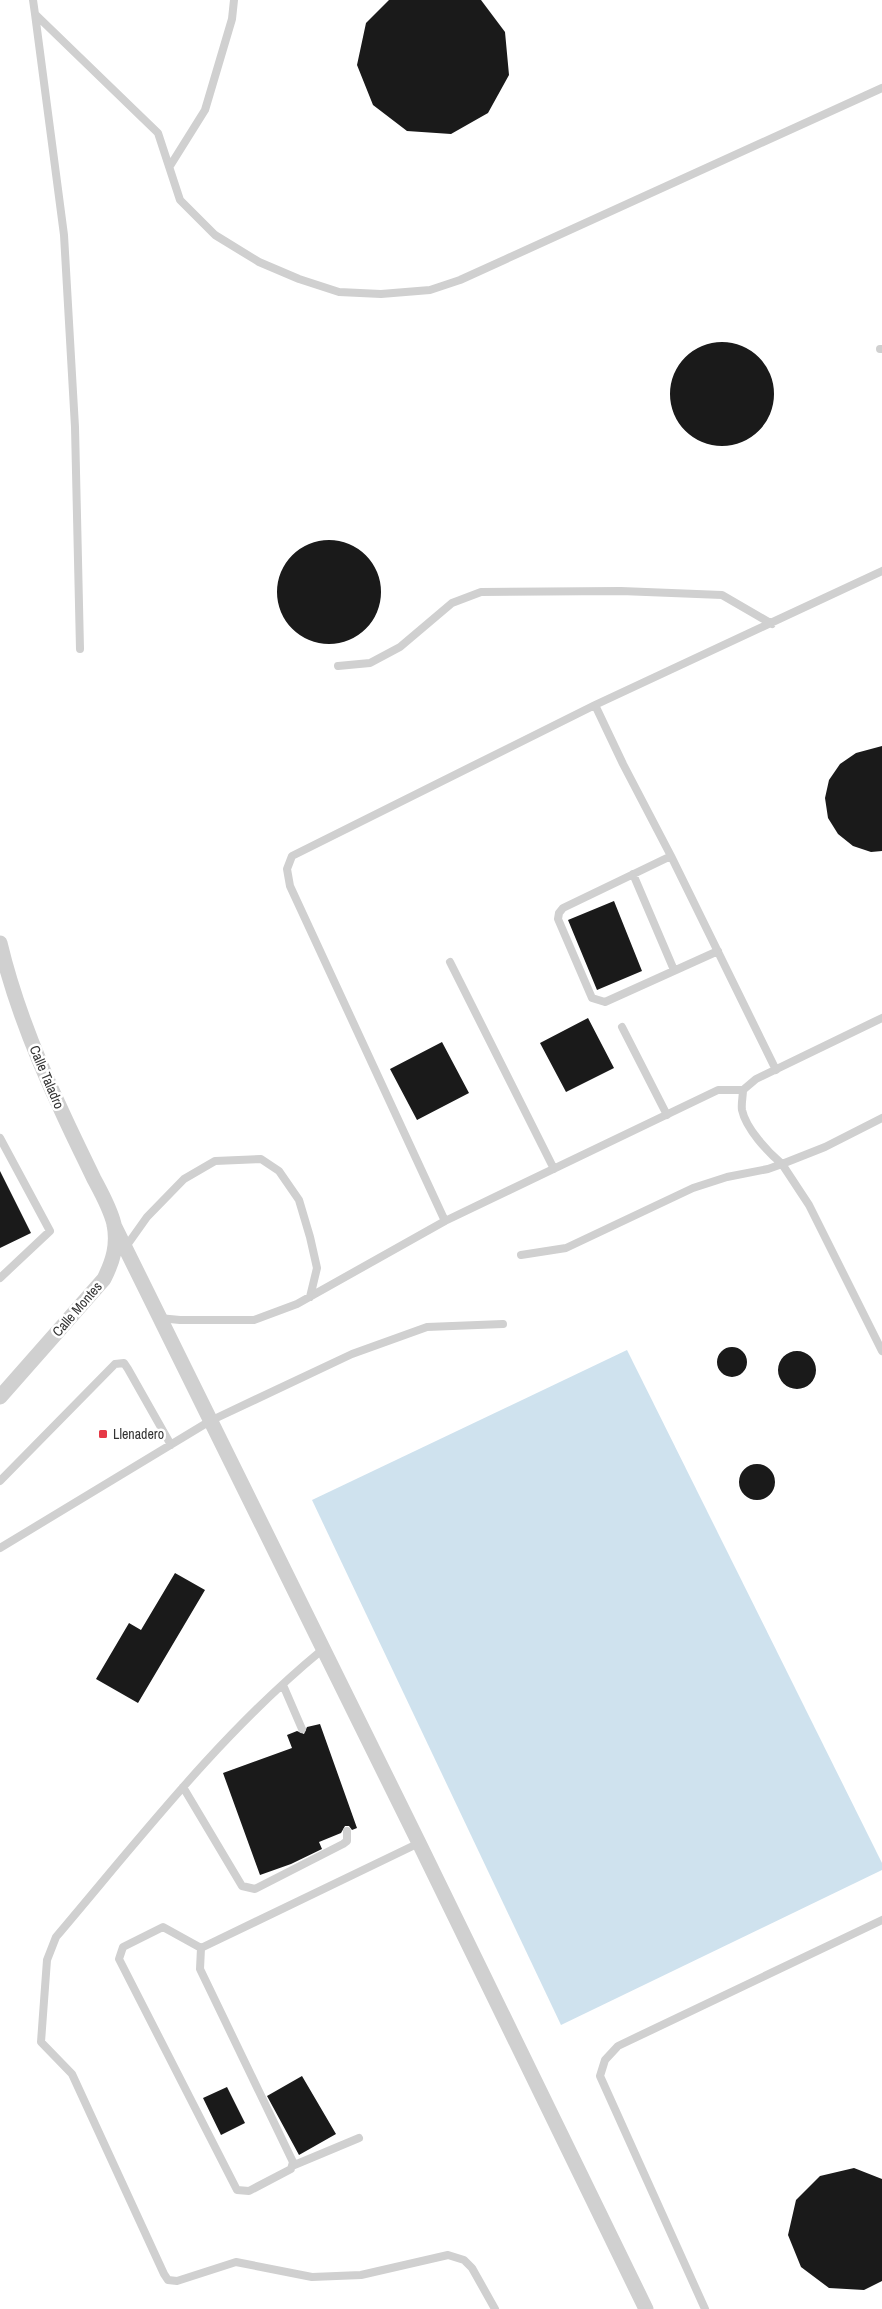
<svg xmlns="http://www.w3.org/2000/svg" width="882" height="2309" font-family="'Archivo Narrow',sans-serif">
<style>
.water{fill:#cfe2ee}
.building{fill:#1a1a1a}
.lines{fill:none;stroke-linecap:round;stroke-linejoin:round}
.lane{stroke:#d0d0d0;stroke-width:8}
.street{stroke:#d0d0d0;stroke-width:15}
.poi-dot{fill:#e63946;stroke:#fff;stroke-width:2}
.labels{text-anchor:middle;stroke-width:5;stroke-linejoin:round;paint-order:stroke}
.street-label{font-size:14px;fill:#333;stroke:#fff}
.poi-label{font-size:14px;fill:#333;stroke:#fff;text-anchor:start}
</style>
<rect width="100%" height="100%" fill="#fff"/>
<!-- water -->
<path class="water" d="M627,1350L882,1863V1870L561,2025L312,1500Z"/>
<!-- building -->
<path class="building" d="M389,0H481L505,32L509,75L488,113L451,134L407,131L373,105L357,65L366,23Z
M670 394a52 52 0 1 1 104 0a52 52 0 1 1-104 0Z
M277 592a52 52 0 1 1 104 0a52 52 0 1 1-104 0Z
M882,746V851L871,852L853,846L838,834L828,818L825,798L829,780L840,764L856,753Z
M614,901L642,971L597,990L568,920Z
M588,1018L614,1068L566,1092L540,1043Z
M442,1042L469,1093L417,1120L390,1069Z
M0,1171L31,1233L0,1248Z
M717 1362a15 15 0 1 1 30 0a15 15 0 1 1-30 0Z
M778 1370a19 19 0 1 1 38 0a19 19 0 1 1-38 0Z
M739 1482a18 18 0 1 1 36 0a18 18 0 1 1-36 0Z
M175,1573L205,1590L138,1703L96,1679L129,1623L141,1630Z
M320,1724L357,1828L352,1830L349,1826H345L341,1833L319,1842L322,1849L291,1864L260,1875L223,1773L292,1748L287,1735L297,1731L304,1734L307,1727Z
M302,2076L336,2134L299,2155L267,2096Z
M227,2087L245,2123L221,2135L203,2098Z
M854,2168L882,2179V2281L864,2290L829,2288L801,2267L788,2235L796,2200L820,2176Z"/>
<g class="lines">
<!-- lane -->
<path class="lane" d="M33,0L35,14L158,133L180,200L215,235L259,262L299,279L339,292L381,294L430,290L460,280L882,88
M35,14L64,235L75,427L80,649
M170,166L205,110L232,19L234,0
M880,349H882
M338,666L370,663L400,647L452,603L481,592L621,591L722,595L772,624
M595,705L623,764L671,856L776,1070
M671,856L563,908L559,913L558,919L592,998L605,1002L718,951
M633,874L674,970
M450,962L554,1169
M622,1027L667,1115
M882,1118L825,1147L782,1164L809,1205L882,1351
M0,1138L50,1231L0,1278
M782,1164C768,1152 746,1129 742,1110C741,1104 743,1096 743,1090L756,1079L882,1018
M445,1221L290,886L287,869L292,856L595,705L882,571
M125,1248L147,1217L184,1179L215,1161L261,1159L279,1171L299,1200L310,1237L317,1268L310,1297
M521,1255L566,1248L693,1188L727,1177L768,1169L782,1164
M159,1318L180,1320H254L297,1304L445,1221L718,1090H743
M0,1481L115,1364L124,1363L128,1369L171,1445
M0,1548L210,1421L352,1354L427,1327L503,1324
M322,1650C221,1733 140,1838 56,1937L47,1960L41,2042L72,2074L164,2274L168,2280L177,2281L236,2262L312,2277L361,2275L448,2255L464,2260L472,2268L495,2309
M283,1685L302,1729
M183,1787L242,1886L255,1889L343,1844L347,1841V1831
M163,1927L201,1948L200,1969L293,2162L291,2169L249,2191L237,2190L119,1959L123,1947Z
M201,1948L419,1843
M292,2166L359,2138
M705,2309L600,2076L605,2060L618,2046L882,1920"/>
<!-- street -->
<path class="street" d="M0,943C14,1002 37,1059 63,1114C73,1136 84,1158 94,1179C102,1194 110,1208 114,1224C118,1245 113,1261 104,1279L0,1397
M114,1225L419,1843L646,2309"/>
</g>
<!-- markers -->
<rect class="poi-dot" x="98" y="1429" width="10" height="10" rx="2.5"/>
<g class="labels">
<!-- street labels -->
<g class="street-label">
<text transform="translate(47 1077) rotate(67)" y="5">Calle Taladro</text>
<text transform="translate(77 1309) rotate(-49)" y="5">Calle Montes</text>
</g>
<!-- poi labels -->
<g class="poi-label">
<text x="113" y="1439">Llenadero</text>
</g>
</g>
</svg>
